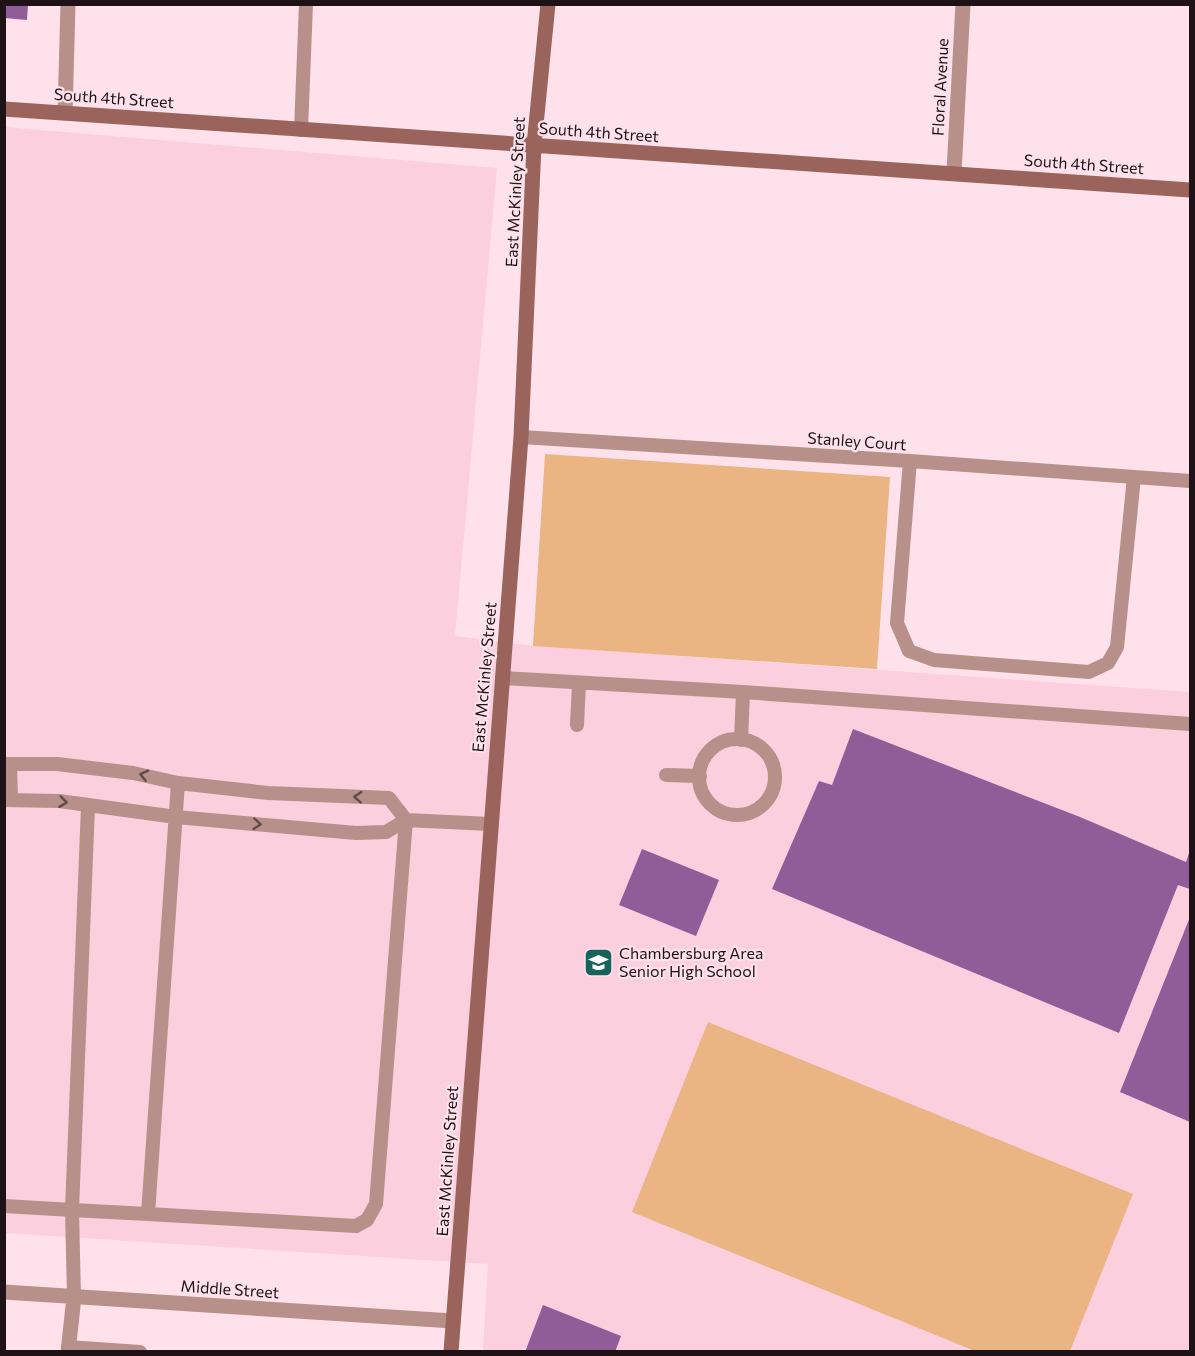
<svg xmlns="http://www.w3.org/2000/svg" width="1195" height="1356" font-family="Commissioner,sans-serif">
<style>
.built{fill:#fbcfde}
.green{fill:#ebb583}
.building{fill:#905d99}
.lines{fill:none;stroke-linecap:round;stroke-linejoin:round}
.lane{stroke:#b69089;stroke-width:14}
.street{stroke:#b69089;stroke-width:15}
.secondary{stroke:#9a635b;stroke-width:15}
.oneway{stroke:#624b4a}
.labels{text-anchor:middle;stroke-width:4.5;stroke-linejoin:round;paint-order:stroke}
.street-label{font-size:16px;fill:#1e1216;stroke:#fee1eb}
.poi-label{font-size:16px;fill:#1e1216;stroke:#fee1eb;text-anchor:start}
</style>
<rect width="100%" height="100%" fill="#fee1eb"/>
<!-- built -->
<path class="built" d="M4,127L497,168L455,636L525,645L1190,692V1351H483L488,1264L5,1233Z"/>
<!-- green -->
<path class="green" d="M545,454L890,477L877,669L533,646Z
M708,1022L1133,1194L1070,1351H975L632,1212Z"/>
<!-- building -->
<path class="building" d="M4,4H28L27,20L4,18Z
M853,729L1080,817L1186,862L1190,850V889L1178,885L1119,1033L772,889L819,781L832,785Z
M642,849L719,880L696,936L619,905Z
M1190,917V1122L1120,1092Z
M543,1305L621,1336L615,1352H525Z"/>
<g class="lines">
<!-- lane -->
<path class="lane" d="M301,130L306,4
M521,437L910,461L1190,481
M910,461L897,623L909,651L934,660L1089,672L1108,663L1117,647L1134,477
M502,678L743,692L1190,724
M577,725L579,683
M699 777a38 38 0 1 1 76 0a38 38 0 1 1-76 0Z
M741,740L743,692
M4,764H57L133,773L178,783L268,793L389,798L406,820L386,832L356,833L176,817L59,801L4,800
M10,764L11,800
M666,775L700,776
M88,806L72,1210L148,1214L178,783
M4,1206L72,1210L74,1297
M148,1214L356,1226L367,1220L376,1204L406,820L490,824
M68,1347L140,1352"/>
<!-- street -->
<path class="street" d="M65,113L68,4
M954,172L963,4
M4,1292L453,1321
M68,1352L74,1297"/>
<!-- secondary -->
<path class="secondary" d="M4,109L1190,190
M451,1352L521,437L534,145L548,4"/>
</g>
<!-- one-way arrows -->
<defs><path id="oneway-chevron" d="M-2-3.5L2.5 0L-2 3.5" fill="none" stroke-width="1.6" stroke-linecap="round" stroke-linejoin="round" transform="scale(1.5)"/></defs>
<g class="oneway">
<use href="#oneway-chevron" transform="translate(144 775) rotate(-167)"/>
<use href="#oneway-chevron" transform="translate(358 797) rotate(-177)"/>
<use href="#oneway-chevron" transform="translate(63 802) rotate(7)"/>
<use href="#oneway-chevron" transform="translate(257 824) rotate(5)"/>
</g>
<!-- icons -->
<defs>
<symbol id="school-square" viewBox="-11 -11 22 22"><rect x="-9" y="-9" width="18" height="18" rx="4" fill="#17635c" stroke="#fee1eb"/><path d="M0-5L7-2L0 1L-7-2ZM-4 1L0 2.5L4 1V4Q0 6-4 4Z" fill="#fff"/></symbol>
</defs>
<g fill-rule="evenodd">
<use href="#school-square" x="582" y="946" width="33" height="33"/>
</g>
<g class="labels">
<!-- street labels -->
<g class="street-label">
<text transform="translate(940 87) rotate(-87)" y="6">Floral Avenue</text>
<text transform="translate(114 98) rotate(4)" y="6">South 4th Street</text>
<text transform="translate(599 132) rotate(4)" y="6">South 4th Street</text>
<text transform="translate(1084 164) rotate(4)" y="6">South 4th Street</text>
<text transform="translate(515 192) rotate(-87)" y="6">East McKinley Street</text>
<text transform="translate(857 441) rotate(4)" y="6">Stanley Court</text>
<text transform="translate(484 677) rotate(-85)" y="6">East McKinley Street</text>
<text transform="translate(447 1161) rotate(-86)" y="6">East McKinley Street</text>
<text transform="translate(230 1289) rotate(4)" y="6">Middle Street</text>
</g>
<!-- poi labels -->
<g class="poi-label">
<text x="619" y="959">Chambersburg Area<tspan x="619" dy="18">Senior High School</tspan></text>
</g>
</g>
<!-- border -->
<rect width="1195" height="1356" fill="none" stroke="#1e1216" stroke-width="12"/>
</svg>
